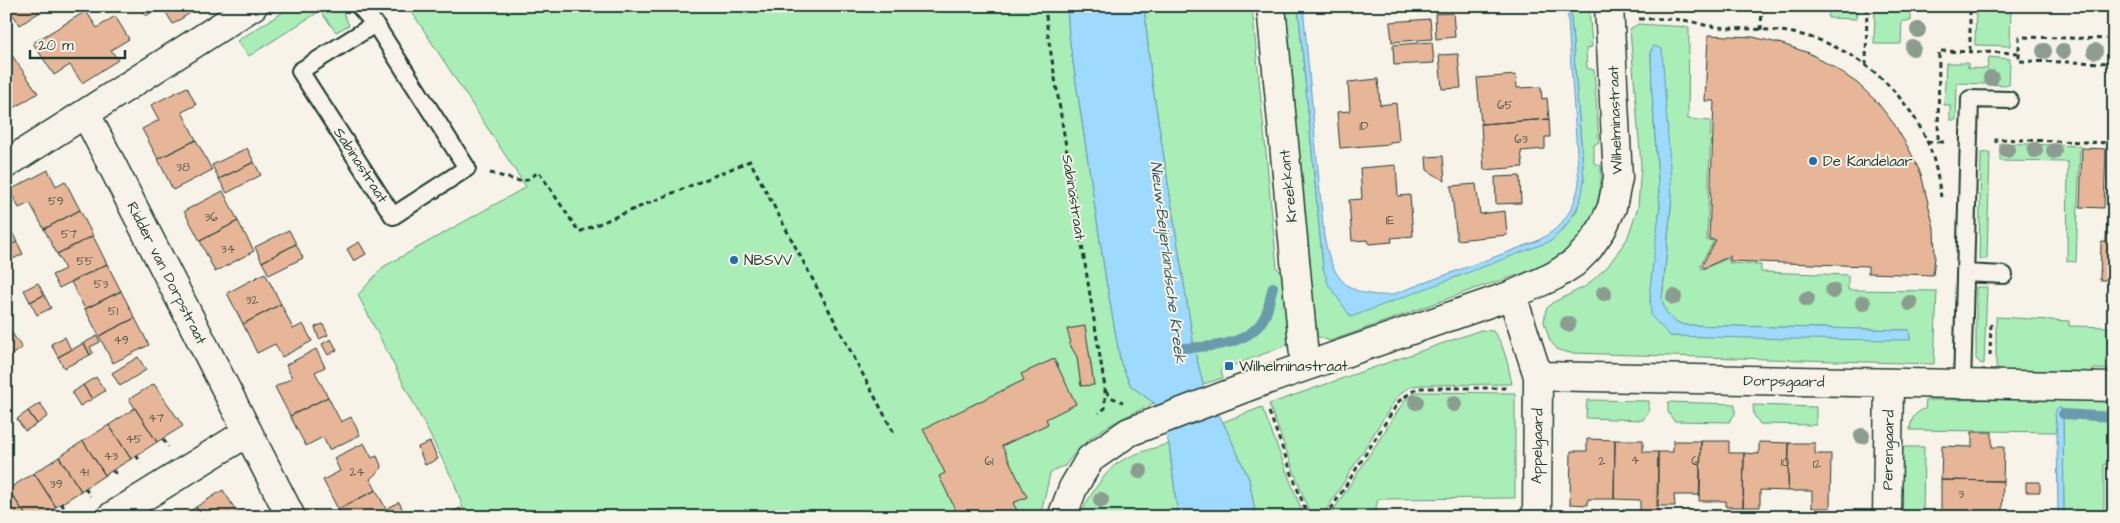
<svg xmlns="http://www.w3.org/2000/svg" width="2120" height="523" font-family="'Architects Daughter',sans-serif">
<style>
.green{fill:#a9edb7;stroke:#649576;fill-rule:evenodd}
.water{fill:#9ed9fe;stroke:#6b9bad}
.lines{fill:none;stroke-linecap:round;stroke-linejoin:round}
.stream{stroke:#6b9bad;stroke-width:10}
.building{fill:#e7b698;stroke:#1f3d34}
.lane-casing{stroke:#1f3d34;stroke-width:20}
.street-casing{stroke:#1f3d34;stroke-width:31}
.path{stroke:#1f3d34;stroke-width:3;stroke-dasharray:5 4;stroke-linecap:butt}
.lane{stroke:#f7f3e8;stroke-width:16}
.street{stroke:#f7f3e8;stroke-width:28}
.tree{fill:#8c9d90}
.poi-dot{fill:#1f6fb2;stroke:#f7f3e8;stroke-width:2}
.labels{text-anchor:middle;stroke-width:4;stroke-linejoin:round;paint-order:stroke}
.number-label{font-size:12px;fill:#515b4d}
.street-label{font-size:15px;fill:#1f3d34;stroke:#f7f3e8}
.poi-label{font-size:15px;fill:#1f3d34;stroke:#f7f3e8;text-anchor:start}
.water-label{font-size:16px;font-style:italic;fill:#385c5c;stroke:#f7f3e8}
</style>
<rect width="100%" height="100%" fill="#f7f3e8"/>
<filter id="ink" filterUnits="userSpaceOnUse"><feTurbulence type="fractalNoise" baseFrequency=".02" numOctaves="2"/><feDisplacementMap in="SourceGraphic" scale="10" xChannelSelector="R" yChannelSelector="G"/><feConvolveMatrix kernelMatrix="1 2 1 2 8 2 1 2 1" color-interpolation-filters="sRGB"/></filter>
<g filter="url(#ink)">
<!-- green -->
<path class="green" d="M293,6H340L349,25L336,32L320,11L249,56L237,41Z
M408,6H1067L1069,36L1106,280L1121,364L1131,386L1154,403C1118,421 1089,431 1065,466L1058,468L1050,474L1040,517H466L454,482L358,295L383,267L526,187Z
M1144,6H1252L1277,268L1287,278L1291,334L1287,344L1282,347L1221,370L1223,378L1203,384L1194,347L1151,76Z
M1281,6H1298L1323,267L1351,316L1562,231L1577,210L1584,180L1570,6H1589L1592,47L1586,49L1587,68L1594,70L1599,142L1594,145V163L1601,166C1602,195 1596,222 1575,243C1549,269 1507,278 1474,289C1426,307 1378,324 1330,341L1319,337L1314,332Z
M1829,6H1857L1856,19L1828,18Z
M1875,6H1911V21H1902L1901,44H1874Z
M1976,6H2011L2010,46L1975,45Z
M1638,24L1689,27L1688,119L1711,121L1707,240L1714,241L1700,265L1702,269L1729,258V263L1761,265V272L1848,275V290L1937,291L1934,364L1570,353L1558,350L1550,341L1544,322L1546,309L1552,303L1586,286L1608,266L1627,239L1638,207L1641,165L1630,29ZM1651,50L1672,196L1662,299C1665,314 1670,320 1684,325L1909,330L1910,339L1670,336L1650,302L1660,206L1652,93Z
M1989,57L2010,59L2009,85L1957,83L1956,120H1950V105H1944L1946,63H1968V68L1987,69Z
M2000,143L2080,146L2076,262L2067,261L2068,162L2000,161Z
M1990,152L1987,259H1979L1981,153Z
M1976,287H1987L1984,364L1980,363L1976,359Z
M1996,317L2069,321V326L2114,327V370L2094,369L2091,377L1999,372L1996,366Z
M1481,330L1493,331C1505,345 1508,366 1512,384L1420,385C1406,386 1401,393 1393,403L1322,517H1311L1269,404Z
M1415,392L1515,393V498L1378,499L1374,517H1329L1405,400Z
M2057,399L2114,402V464H2104V517H2064L2063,415L2061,408L2055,413L2057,432L1910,430C1911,418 1915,412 1925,409L1926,400Z
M1587,400L1649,401V410L1643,420L1586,418Z
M1668,402L1735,404V414L1729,422L1674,421L1668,412Z
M1753,405L1816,407V425L1760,424L1754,415Z
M1262,407L1303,514L1304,517H1256L1249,479L1223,422Z
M1169,444L1178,517H1080C1085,502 1105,471 1118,463C1130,455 1155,447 1169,444Z
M1901,447H1924L1923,517H1899Z"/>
<!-- water -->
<path class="water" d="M1067,6H1144L1151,76L1194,347L1203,384L1223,422L1249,479L1256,517H1178L1169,444L1154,403L1131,386L1121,364L1106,280L1069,36Z
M1298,6H1303L1324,236C1332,278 1346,297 1391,295L1535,242C1561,229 1574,212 1579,183L1567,6H1570L1584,180C1582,207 1570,223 1551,241L1351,317L1328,284L1323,267Z
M1654,46L1662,49L1672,196L1662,299C1665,314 1670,320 1684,325L1909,330L1910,340L1791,339L1670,336L1651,316L1650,288L1660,206L1652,94L1651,50Z
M2057,408H2061L2063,414L2064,517H2058L2057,432L2055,413Z"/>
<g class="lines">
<!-- stream -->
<path class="stream" d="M1181,348C1211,347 1252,346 1266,314C1269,306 1270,296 1273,287
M2063,414L2114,417"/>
</g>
<!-- building -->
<path class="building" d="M15,6H36L40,12L20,25L10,10Z
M140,6H161L146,16Z
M162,6H201L173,24Z
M86,11L97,28L115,16L129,39L111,50L118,60L82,83L70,65L54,75L33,43Z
M1453,13L1455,37L1436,39L1435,14Z
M1430,19L1432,39L1392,42L1390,22Z
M1708,35L1753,37L1782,44L1809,53L1833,67L1857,83L1877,102L1894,124L1909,149L1921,174L1934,228L1935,257L1933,275L1868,273V266L1730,261V256L1704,268L1702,265L1716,240L1709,239L1714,101H1705Z
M1432,42L1434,63L1394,65L1393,45Z
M11,54L38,93L6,113V57Z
M1458,54L1461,88L1442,89L1439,55Z
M1516,75L1517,88L1541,87L1542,99L1547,98L1549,119L1481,124L1477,78Z
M1378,79L1380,105L1396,103L1399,141L1390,142V144L1340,148L1337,112L1350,111L1348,82Z
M187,87L196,105L182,112L196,140L158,159L142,129L159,120L151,105Z
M1549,119L1550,137H1545V149L1521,151L1523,167L1484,170L1481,124Z
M196,140L212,170L173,190L158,159Z
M247,148L254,162L219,179L212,165Z
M2082,148L2106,149L2104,208L2080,207Z
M1443,156L1445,181L1427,170L1426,157Z
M254,162L261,175L227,193L219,179Z
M1396,165L1398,196L1410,195L1413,236L1391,238L1392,242L1369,244L1368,240L1352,241L1349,200L1362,199L1360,168Z
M48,170L56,186L65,181L80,210L44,229L30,203L19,208L10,190Z
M1520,176L1521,203L1496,204L1495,177Z
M1476,184L1480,214L1505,211L1507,235L1457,240L1451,186Z
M223,191L238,221L200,241L184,211Z
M80,210L93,236L57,254L44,229Z
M2107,217H2114V280H2100L2101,244L2102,242H2106Z
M238,221L254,251L215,272L200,241Z
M11,230L17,242L6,247V232Z
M289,230L296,244L262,262L255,247Z
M93,236L107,264L59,288L52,275L65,269L57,254Z
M17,242L23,254L9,261L6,255V247Z
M359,242L366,254L354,261L347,249Z
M296,244L303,258L269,275L262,262Z
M107,264L121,291L85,309L71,282Z
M265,273L281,304L243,324L227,293Z
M38,283L44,295L30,302L24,290Z
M121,291L135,318L99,336L85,309Z
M44,295L51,308L37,315L30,302Z
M281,304L293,329L303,324L312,341L282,357L275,344L257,353L243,324Z
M135,318L149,345L113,363L99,336Z
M6,324L22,348L9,356L6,351Z
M323,324L328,335L319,339L315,327Z
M1085,326L1094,385L1081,386L1077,357L1069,343H1071L1067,329Z
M97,336L100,342L90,347L93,353L90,355L84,343Z
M65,337L71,350L58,357L51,344Z
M331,339L337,350L328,355L322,344Z
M84,343L90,355L64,368L58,357Z
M316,349L325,367L315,372L328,397L290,416L275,387L292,378L286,365Z
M138,357L146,370L120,386L112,373Z
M1054,359L1076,404L1046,419L1048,424L1002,446L1027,497L1013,503L1020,516L959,517L939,476L945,473L923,429L1024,380L1021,374Z
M96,377L105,391L92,399L83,385Z
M154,384L183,426L157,442L129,399Z
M83,385L92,399L80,406L72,393Z
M328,397L341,422L351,417L360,435L329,450L323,437L306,446L290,416Z
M40,403L48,416L37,424L28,411Z
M135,408L157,442L131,459L109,425Z
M28,411L37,424L25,431L17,419Z
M109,425L131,459L105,475L83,441Z
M1972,432H1992V447H2004L2003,481L1941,480L1942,446L1972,447Z
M1587,439L1615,440L1614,499H1588V505L1570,504L1571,451H1587Z
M1615,440H1643V452H1658V513H1640V500L1614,499Z
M83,441L105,475L81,491L59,457Z
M1673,441H1701L1700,495H1674L1675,506H1657L1658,452H1673Z
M1701,441H1729V453H1744L1743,507H1726V501H1699Z
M430,442L438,459L425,465L418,447Z
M1759,442L1789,443L1788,491L1760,490V507H1743L1744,453L1759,454Z
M364,443L372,458L377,456L382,468L370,479L376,490L338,509L323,480L340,471L334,458Z
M1789,443H1815V454H1831L1830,508H1812V491H1788Z
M59,457L81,491L56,507L34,473Z
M34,473L56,507L41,517H27L8,489Z
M1941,480L2003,481L2002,515H1941Z
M2026,482H2040V492H2026Z
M8,489L27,517H6V490Z
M223,490L240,517H202L196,507Z
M376,490L386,509L399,502L406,517H342L338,509Z
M196,507L202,517H181Z
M460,508L464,517H451L449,514Z
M1941,515H2002L1941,517Z"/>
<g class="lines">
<defs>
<path id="lane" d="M359,6L375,24L467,168L393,216L300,71L375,24
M1965,273L2004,275
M1962,385L1970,99L2009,100"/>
<path id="street" d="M1271,6L1305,366
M86,114L291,517
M6,164L253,6
M1512,295L1538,376L2114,387
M111,517L248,432
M1062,517L1073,488L1090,459L1129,432L1258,383L1512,295L1554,276L1574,263L1588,249L1602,229L1612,207L1618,178L1609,6
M1537,517L1538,376
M1887,517L1889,384"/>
</defs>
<!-- lane casing -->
<use href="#lane" class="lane-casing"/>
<!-- street casing -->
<use href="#street" class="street-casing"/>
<!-- path -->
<path class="path" d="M1045,6L1048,35L1105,388V408L1099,413
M1639,19C1655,19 1672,18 1688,21C1695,22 1703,25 1710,26C1738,30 1766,28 1793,33C1852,44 1903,88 1927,141C1935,159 1938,178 1941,197
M1761,30L1762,6
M1970,51V6
M2019,53V61L2114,63
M1866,66L1867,6
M1927,142H1938
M1944,142H1938L1939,51L2019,53V37L2114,39
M1996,143V139L2114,143
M490,173L523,182L539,172L579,232L750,161L895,435
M1990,356L1991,320
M1106,391L1110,397L1123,402
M1269,412L1308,517
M163,439L168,447
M136,455L141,463
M112,471L120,475
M85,488L90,496
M61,503L70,517
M1326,517L1399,401L1417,388H1507"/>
<!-- lane -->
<use href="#lane" class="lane"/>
<!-- street -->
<use href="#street" class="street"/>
</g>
<!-- trees -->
<g class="tree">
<circle cx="1918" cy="30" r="8"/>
<circle cx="1913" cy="48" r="8"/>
<circle cx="2044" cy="51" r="8"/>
<circle cx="2063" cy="51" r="8"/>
<circle cx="2095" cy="51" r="8"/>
<circle cx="1991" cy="78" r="8"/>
<circle cx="2007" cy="150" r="8"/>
<circle cx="2035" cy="150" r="8"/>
<circle cx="2054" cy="151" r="8"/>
<circle cx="1833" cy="291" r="8"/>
<circle cx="1604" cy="293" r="8"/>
<circle cx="1674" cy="297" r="8"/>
<circle cx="1807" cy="299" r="8"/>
<circle cx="1863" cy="303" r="8"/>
<circle cx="1910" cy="303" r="8"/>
<circle cx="1568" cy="324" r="8"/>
<circle cx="1416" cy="402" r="8"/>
<circle cx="1454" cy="404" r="8"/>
<circle cx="1862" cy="436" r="8"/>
<circle cx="1140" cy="471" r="8"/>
<circle cx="1101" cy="500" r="8"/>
</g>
</g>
<!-- markers -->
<g class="poi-dot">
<circle cx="1813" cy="161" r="5"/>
<circle cx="734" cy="260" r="5"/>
<rect x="1224" y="361" width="10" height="10" rx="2.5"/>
</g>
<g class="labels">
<!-- number labels -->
<g class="number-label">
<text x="1505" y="109">65</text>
<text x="1364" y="130">1D</text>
<text x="1521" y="143">63</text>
<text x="183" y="171">38</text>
<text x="56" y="205">59</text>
<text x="211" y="221">36</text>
<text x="1390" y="224">1E</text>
<text x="69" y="238">57</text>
<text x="228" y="253">34</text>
<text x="85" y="265">55</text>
<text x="101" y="288">53</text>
<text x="252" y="304">32</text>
<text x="113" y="315">51</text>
<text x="121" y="344">49</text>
<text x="156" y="422">47</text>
<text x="134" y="443">45</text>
<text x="111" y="460">43</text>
<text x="1635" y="464">4</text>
<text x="989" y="465">61</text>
<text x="1602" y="465">2</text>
<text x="1695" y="465">6</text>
<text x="1785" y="466">10</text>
<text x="1817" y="468">12</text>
<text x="84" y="476">41</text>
<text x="357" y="476">24</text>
<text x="56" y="488">39</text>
<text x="1961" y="498">3</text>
</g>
<!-- street labels -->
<g class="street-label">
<text transform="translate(1615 120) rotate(-92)" y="5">Wilhelminastraat</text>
<text transform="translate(361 165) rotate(57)" y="5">Sabinastraat</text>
<text transform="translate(1288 186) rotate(-96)" y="5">Kreekkant</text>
<text transform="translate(1074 197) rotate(81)" y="5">Sabinastraat</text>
<text transform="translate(167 273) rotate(63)" y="5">Ridder van Dorpstraat</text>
<text transform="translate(1784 381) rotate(1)" y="5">Dorpsgaard</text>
<text transform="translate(1537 446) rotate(-89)" y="5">Appelgaard</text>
<text transform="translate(1888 450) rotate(-89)" y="5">Perengaard</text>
</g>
<!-- poi labels -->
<g class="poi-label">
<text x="1823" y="166">De Kandelaar</text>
<text x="744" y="265">NBSVV</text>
<text x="1239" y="371">Wilhelminastraat</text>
</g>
<!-- water labels -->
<g class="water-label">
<text transform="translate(1169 262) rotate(83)" y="6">Nieuw-Beijerlandsche Kreek</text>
</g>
</g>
<!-- margin -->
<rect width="2120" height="523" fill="none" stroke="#f7f3e8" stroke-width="25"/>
<rect x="12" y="12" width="2095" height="498" fill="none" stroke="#1f3d34" stroke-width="2" filter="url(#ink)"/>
<!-- scale -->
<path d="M30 50v8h95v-8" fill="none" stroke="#1f3d34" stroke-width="2.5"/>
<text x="38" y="50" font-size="15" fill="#1f3d34" stroke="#f7f3e8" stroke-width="4" paint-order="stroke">20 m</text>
</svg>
